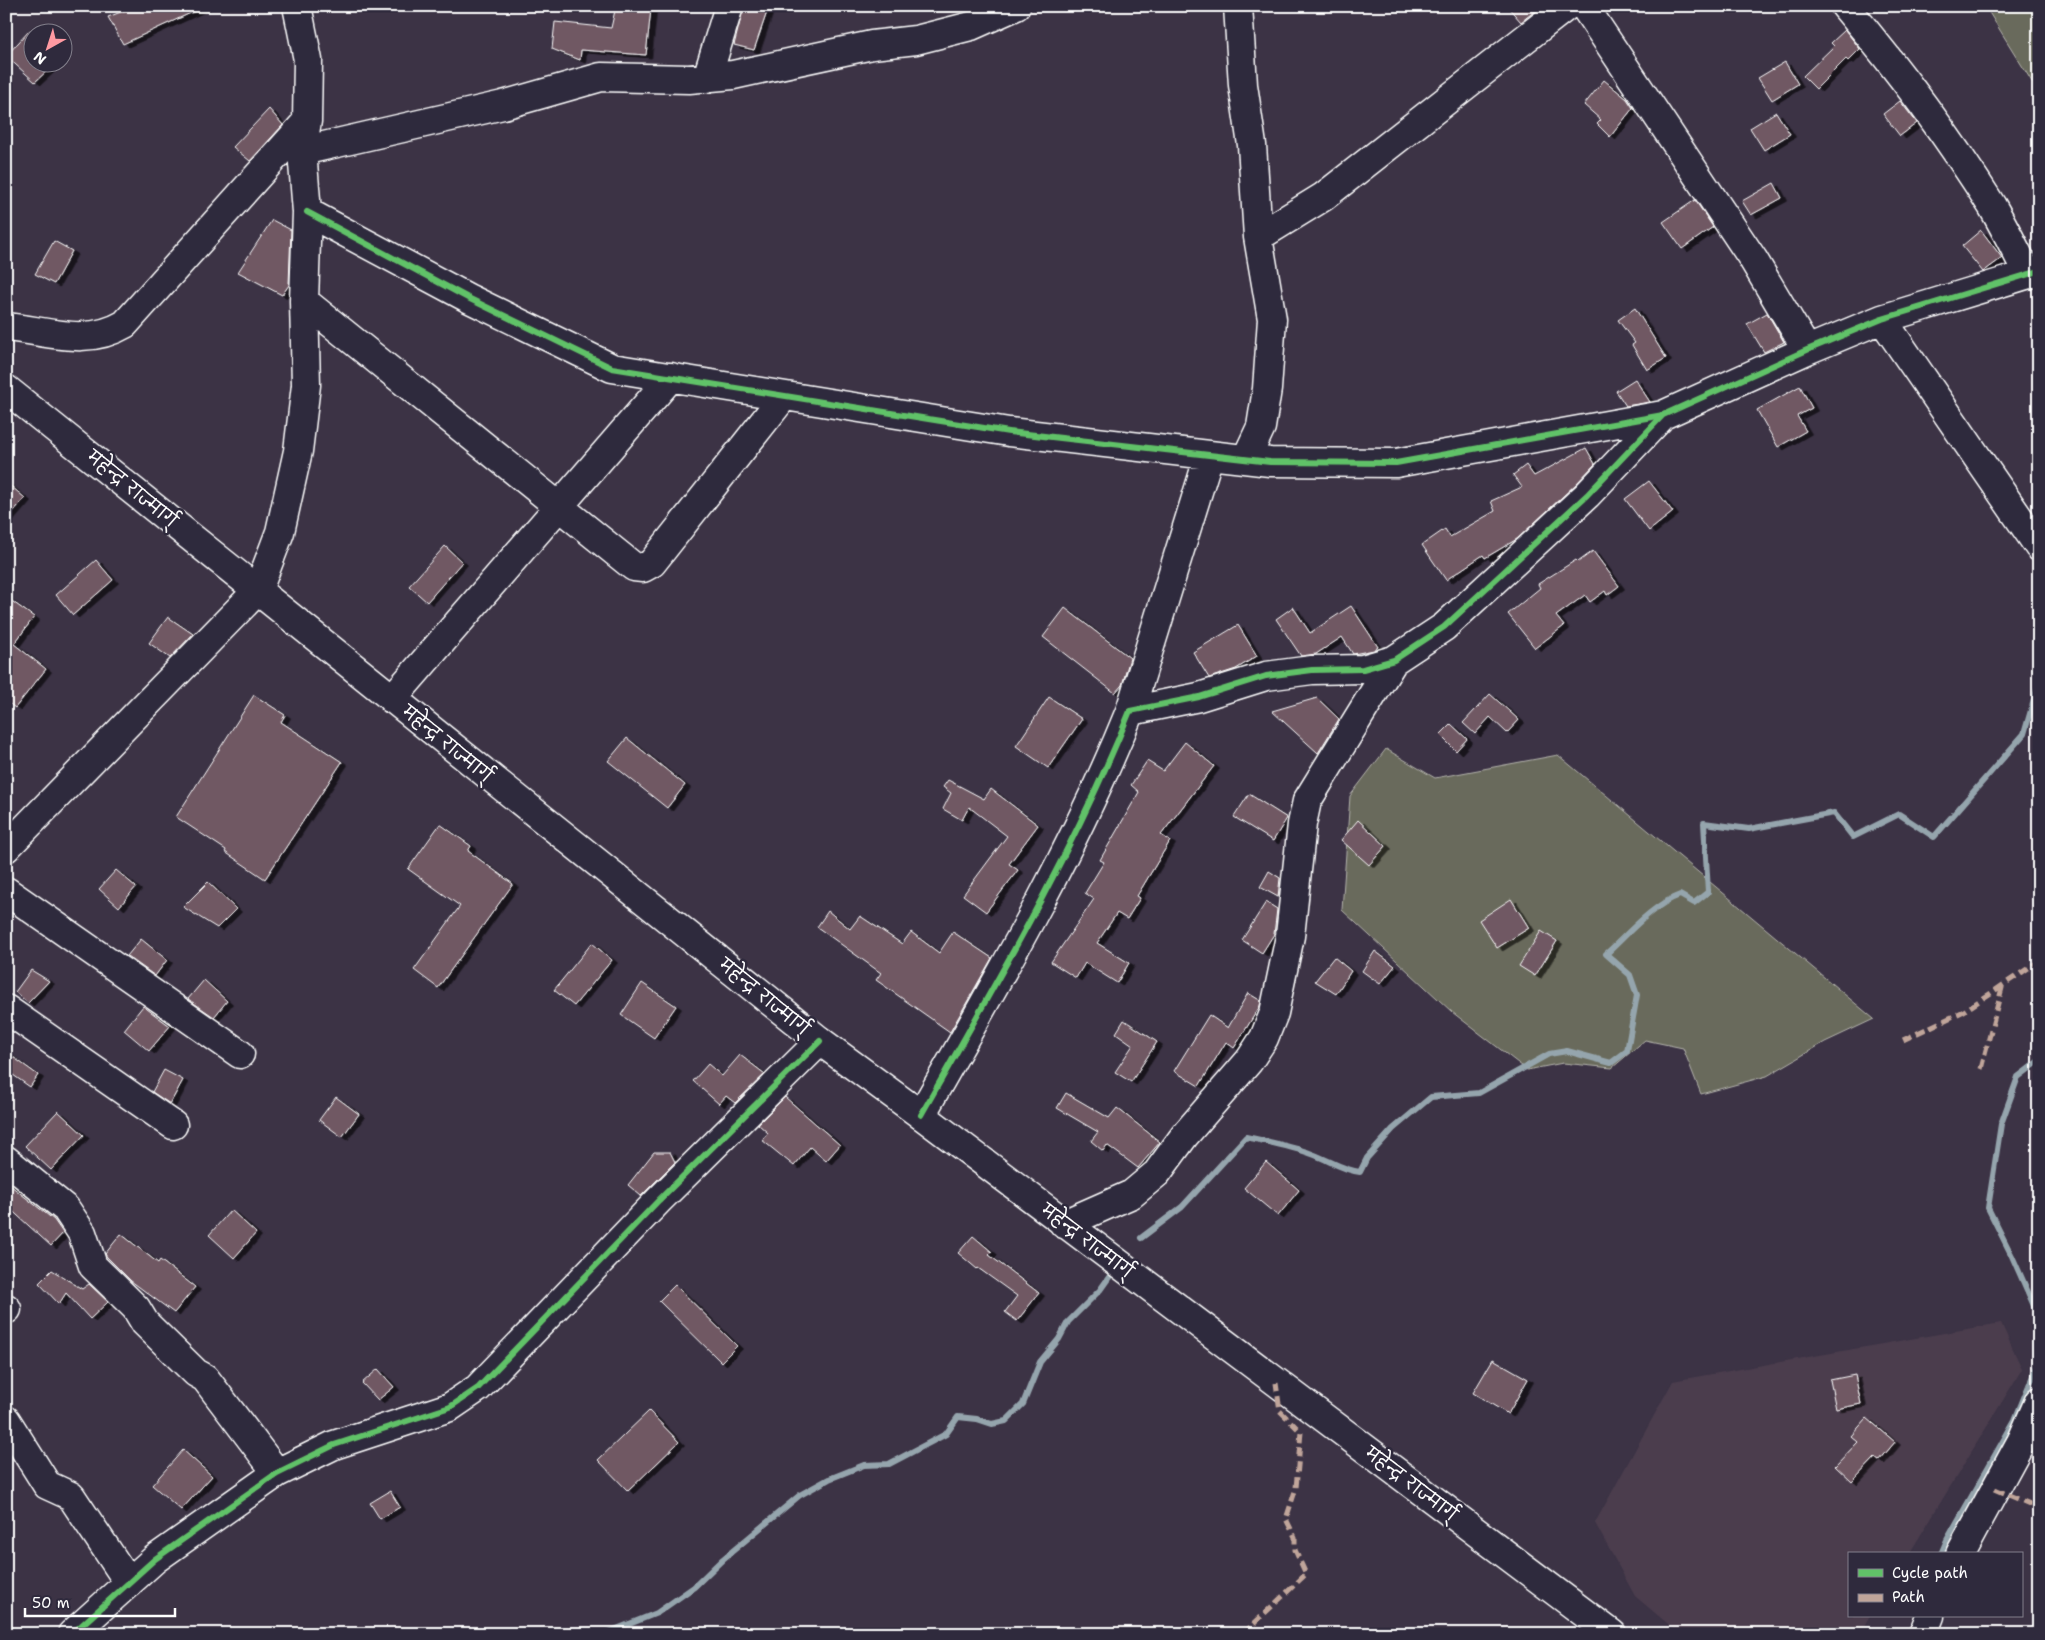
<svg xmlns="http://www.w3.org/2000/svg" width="2045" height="1640" font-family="'Shantell Sans','Playpen Sans Deva',sans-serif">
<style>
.built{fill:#4c3e4e}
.green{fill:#696a5b;stroke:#b4b4ad}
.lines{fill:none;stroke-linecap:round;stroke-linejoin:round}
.stream{stroke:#95a5ad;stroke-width:6}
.building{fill:#705864;stroke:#fff;filter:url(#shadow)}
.minor-casing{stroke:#fff;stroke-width:31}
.highway-casing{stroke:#fff;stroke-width:31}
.minor{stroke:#2f2a3d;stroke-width:28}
.highway{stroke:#2f2a3d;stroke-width:28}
.quiet{stroke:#c0a59a;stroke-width:5;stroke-dasharray:10 5;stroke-linecap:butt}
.cycleway-casing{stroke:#2f2a3d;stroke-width:9}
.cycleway{stroke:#61c268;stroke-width:6}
.labels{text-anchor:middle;stroke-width:5;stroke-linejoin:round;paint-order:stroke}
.street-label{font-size:18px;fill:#fff;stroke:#2f2a3d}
</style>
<defs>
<filter id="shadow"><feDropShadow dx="5.5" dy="3" stdDeviation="0" flood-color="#0009"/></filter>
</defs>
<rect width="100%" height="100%" fill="#3c3345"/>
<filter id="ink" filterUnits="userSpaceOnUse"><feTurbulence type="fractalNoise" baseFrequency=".02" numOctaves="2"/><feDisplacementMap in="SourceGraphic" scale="10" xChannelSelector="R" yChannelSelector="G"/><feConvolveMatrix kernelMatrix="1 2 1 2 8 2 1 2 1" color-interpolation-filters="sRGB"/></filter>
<g filter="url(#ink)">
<!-- built -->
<path class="built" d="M2001,1323L2022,1369L1909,1554H1849V1616H1870L1860,1634H1680L1635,1596L1595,1523L1673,1381Z"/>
<!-- green -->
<path class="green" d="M1985,6H2039V93Z
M1386,749L1435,778L1558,755L1874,1019L1825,1042L1767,1076L1701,1094L1683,1048L1645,1040L1612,1068L1563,1063L1527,1070L1452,1012L1342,910L1350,796Z"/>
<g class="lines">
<!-- stream -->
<path class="stream" d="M2039,1061L2018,1077L2001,1124L1988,1208L2012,1256L2039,1317
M1141,1238L1182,1207L1246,1137C1269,1142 1291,1146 1312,1154C1329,1160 1342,1170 1360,1172L1367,1158L1393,1129L1431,1097L1479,1093L1549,1054L1567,1051L1611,1063L1627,1051L1637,995L1630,975L1606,954C1628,934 1652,905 1680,895L1694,903L1708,892L1704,823L1749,829L1834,813L1853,837L1899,814L1934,837L2024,734L2039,683
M1941,1554L1947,1540L2015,1420L2039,1361
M604,1634L657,1613L694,1587L723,1559L800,1495L829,1479L864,1465L889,1464L946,1434L958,1417L977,1419L992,1424L1006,1421L1023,1404L1040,1362L1059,1339L1068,1322L1100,1290L1112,1273"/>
</g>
<!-- building -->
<path class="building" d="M136,6H206L123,44L108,17Z
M616,6L651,9L646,55L581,50L580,60L552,49L555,22L611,28Z
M744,6H769L754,50L734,45Z
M1507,6H1541L1521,22Z
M30,30L33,32L32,62H42L49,69L35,82L6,56Z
M1845,30L1860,49L1848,61L1846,59L1816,89L1803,76L1834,46L1831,43Z
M1785,62L1798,84L1772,100L1758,78Z
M1604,80L1627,99L1633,108L1610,137L1597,124L1601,120L1584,105Z
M1900,101L1917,123L1900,136L1883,114Z
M269,109L283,125L250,161L233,147Z
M1776,112L1790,134L1764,150L1750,128Z
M1774,183L1782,198L1751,215L1742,201Z
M1695,200L1713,227L1682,249L1663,222Z
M272,220L291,230L289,285L282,295L238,272Z
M1981,230L2002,258L1983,272L1962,246Z
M54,241L72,251L54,284L35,274Z
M1635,308L1666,358L1647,370L1632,345L1635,343L1618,320Z
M1767,313L1784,342L1764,352L1747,324Z
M1635,379L1650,402L1626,406L1616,391Z
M1800,386L1812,408L1797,416L1806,431L1778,447L1757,410Z
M1586,448L1595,464L1576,484L1517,539L1485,558L1483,555L1446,580L1422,545L1445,529L1450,537L1495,511L1491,501L1522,487L1513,475L1526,465L1534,476Z
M1649,481L1673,512L1649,531L1625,499Z
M6,482L25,498L6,520Z
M445,546L462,562L427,602L409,586Z
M1593,551L1619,586L1607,595L1605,591L1590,602L1585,595L1556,616L1564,626L1535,648L1508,614L1540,588L1538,584L1576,560L1578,562Z
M96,560L113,580L73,615L56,595Z
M6,597L34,617L14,644L46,669L15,708L6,701Z
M1351,606L1378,647L1374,650L1353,654L1342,637L1316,654L1301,656L1276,619L1293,607L1310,633Z
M1065,608L1130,658L1122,685L1115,693L1043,637Z
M168,617L193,634L170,658L149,643Z
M1238,625L1257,656L1236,669L1209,678L1193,652Z
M1490,694L1519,720L1507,733L1490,717L1475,734L1463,723Z
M254,695L285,715L281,722L342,762L265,879L225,852L226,850L176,817Z
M1049,697L1082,719L1048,768L1016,746Z
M1317,698L1339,719L1318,753L1272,711Z
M1451,724L1467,739L1456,751L1440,735Z
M627,738L685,785L667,808L608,761Z
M1185,742L1214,766L1161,835L1170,841L1137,896L1140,898L1127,919L1117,913L1097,943L1129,963L1117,983L1085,963L1076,978L1051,962L1094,899L1085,893L1104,862L1100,860L1139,792L1131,785L1147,761L1163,771Z
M948,780L984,799L991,789L1038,825L1009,864L1018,870L986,912L963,895L1007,836L969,807L962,820L943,809L951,793L943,787Z
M1249,794L1287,818L1273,841L1234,817Z
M1358,820L1386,846L1369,865L1341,840Z
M440,824L471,846L468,851L513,884L438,988L414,970L460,906L408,869Z
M116,870L136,887L119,907L99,889Z
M1269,871L1280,878L1278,897L1260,887Z
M208,882L236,909L217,928L183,907Z
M1511,899L1529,928L1497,948L1479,920Z
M1266,902L1277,909L1274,934L1262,953L1242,940Z
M828,911L850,929L860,916L902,944L911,932L939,953L953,932L992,958L950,1032L876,980L881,973L817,927Z
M1541,931L1557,941L1535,976L1519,966Z
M141,939L167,960L155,976L127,956Z
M592,943L612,960L574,1006L554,990Z
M1375,951L1395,966L1380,984L1362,971Z
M1334,957L1351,971L1336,994L1315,981Z
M31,970L49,981L28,1003L15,992Z
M204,980L227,1001L214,1017L188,999Z
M642,983L676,1006L654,1038L621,1015Z
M1248,993L1261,1001L1260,1006L1234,1048L1226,1042L1199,1086L1174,1071L1209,1015L1228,1028Z
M143,1006L170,1026L149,1051L124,1030Z
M1124,1020L1157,1042L1131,1082L1115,1072L1133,1045L1116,1033Z
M6,1052L38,1075L30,1087L6,1070Z
M740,1055L765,1074L735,1103L726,1096L719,1104L693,1081L708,1064L722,1076Z
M164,1070L183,1080L170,1104L152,1092Z
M1066,1093L1109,1118L1117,1108L1160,1142L1138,1168L1107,1145L1103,1151L1091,1141L1098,1132L1057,1108Z
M336,1097L359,1114L342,1137L319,1120Z
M785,1097L840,1145L826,1161L810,1147L794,1166L762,1140L768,1133L758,1124Z
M58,1111L84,1135L51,1170L25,1146Z
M654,1152H670L675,1162L641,1196L628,1185Z
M1266,1162L1299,1190L1278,1216L1244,1188Z
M6,1182L54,1220L63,1233L51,1246L6,1205Z
M231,1210L256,1233L234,1258L209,1235Z
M121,1234L158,1263L160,1260L195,1287L174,1313L131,1281L107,1257L105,1254Z
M973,1236L992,1252L989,1255L1039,1293L1017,1321L1005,1312L1017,1296L978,1268L977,1269L958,1253Z
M52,1270L82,1289L89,1284L108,1302L90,1319L66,1293L59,1304L39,1283Z
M675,1285L737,1346L721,1362L659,1301Z
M1493,1359L1528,1379L1508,1414L1473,1393Z
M378,1369L394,1387L378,1400L362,1383Z
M1855,1375L1861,1404L1836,1409L1830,1380Z
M649,1411L679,1442L628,1491L598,1460Z
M1867,1418L1895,1442L1879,1461L1875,1458L1852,1482L1835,1466L1858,1442L1851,1436Z
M183,1450L212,1476L181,1510L152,1485Z
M390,1491L400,1507L380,1519L370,1503Z"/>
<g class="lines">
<defs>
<path id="minor" d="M1238,6L1243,85L1252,145L1258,237L1272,319L1267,389L1261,427L1246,459
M1584,6L1753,259L1807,350
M1845,6C1898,69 1948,136 1992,206C2005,228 2016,251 2028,274
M707,78L729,6
M302,151L503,105L601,77L689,79L733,75L872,45L916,40L971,26L1016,6
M307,212L468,298L612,368L1009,432L1270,462L1396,463L1663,415
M1258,237L1323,197L1567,6
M304,301L634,567L643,568L652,563L784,396
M1882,319L2039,547
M6,327C49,331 86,347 125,324L307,121
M392,699L671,377
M1130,711L1209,456
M6,848L258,590L280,532L298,451L306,385L304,301L307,212L302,151L307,121L308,60L297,6
M6,891L240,1054
M6,1009L173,1125
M921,1115C996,983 1073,852 1130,711L1199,697L1266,676L1312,670L1363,669L1394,660L1444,627L1587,495L1663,415L1807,350L1882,319L2039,271
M6,1160L66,1209L82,1233L93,1266L136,1308L145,1323L196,1373L205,1378L277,1473
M1064,1224L1132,1194L1157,1173L1185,1135L1249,1061L1264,1038L1274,1013L1290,936L1302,824L1307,801L1394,660
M6,1308L7,1309
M6,1420L47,1485L71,1496L129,1583
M1960,1554L2022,1440L2039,1401
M72,1634L155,1559L277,1473L334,1445L450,1407L478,1388L659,1200L820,1041
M1923,1634L1930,1616"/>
<path id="highway" d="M6,389L820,1041L921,1115L1612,1634"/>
</defs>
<!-- minor casing -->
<use href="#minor" class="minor-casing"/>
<!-- highway casing -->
<use href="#highway" class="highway-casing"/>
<!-- minor -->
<use href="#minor" class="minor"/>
<!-- highway -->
<use href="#highway" class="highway"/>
<!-- quiet -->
<path class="quiet" d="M1903,1040L1964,1011L2039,961
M1981,1069L2003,984
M1995,1489L2039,1508
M1243,1634L1306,1574L1295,1550V1537L1286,1519L1296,1488L1301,1432L1280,1411L1276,1383"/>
<defs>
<path id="cycleway" d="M307,212L468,298L612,368L1009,432L1270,462L1396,463L1663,415
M921,1115C996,983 1073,852 1130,711L1199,697L1266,676L1312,670L1363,669L1394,660L1444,627L1587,495L1663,415L1807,350L1882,319L2039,271
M72,1634L155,1559L277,1473L334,1445L450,1407L478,1388L659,1200L820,1041"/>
</defs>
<!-- cycleway casing -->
<use href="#cycleway" class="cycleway-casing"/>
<!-- cycleway -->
<use href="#cycleway" class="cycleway"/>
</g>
</g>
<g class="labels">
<!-- street labels -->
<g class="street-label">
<text transform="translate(132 489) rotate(39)" y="6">महेन्द्र राज्मार्ग्</text>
<text transform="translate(447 744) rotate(39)" y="6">महेन्द्र राज्मार्ग्</text>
<text transform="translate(764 997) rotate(39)" y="6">महेन्द्र राज्मार्ग्</text>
<text transform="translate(1087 1241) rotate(37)" y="6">महेन्द्र राज्मार्ग्</text>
<text transform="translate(1411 1484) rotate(37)" y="6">महेन्द्र राज्मार्ग्</text>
</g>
</g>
<!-- margin -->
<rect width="2045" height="1640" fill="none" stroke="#2f2a3d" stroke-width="25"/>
<rect x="12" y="12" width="2020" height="1615" fill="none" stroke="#fff" stroke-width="2" filter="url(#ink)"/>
<!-- legend -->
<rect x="1848" y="1552" width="175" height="65" fill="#2f2a3d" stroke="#827f8b"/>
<rect x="1858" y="1569" width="25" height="8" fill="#61c268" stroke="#827f8b"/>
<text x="1892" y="1578" font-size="15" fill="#ffffff">Cycle path</text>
<rect x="1858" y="1594" width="25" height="8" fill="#c0a59a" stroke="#827f8b"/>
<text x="1892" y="1602" font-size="15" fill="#ffffff">Path</text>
<!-- north arrow -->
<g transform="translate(48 48) rotate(219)"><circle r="24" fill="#2f2a3d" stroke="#827f8b"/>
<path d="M0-4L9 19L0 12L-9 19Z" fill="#ff9aa2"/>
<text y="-8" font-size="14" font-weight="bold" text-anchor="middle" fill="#ffffff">N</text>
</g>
<!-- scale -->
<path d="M25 1608v8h150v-8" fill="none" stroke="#ffffff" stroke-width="2.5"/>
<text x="32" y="1608" font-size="15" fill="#ffffff" stroke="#2f2a3d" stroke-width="4" paint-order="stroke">50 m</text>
</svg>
